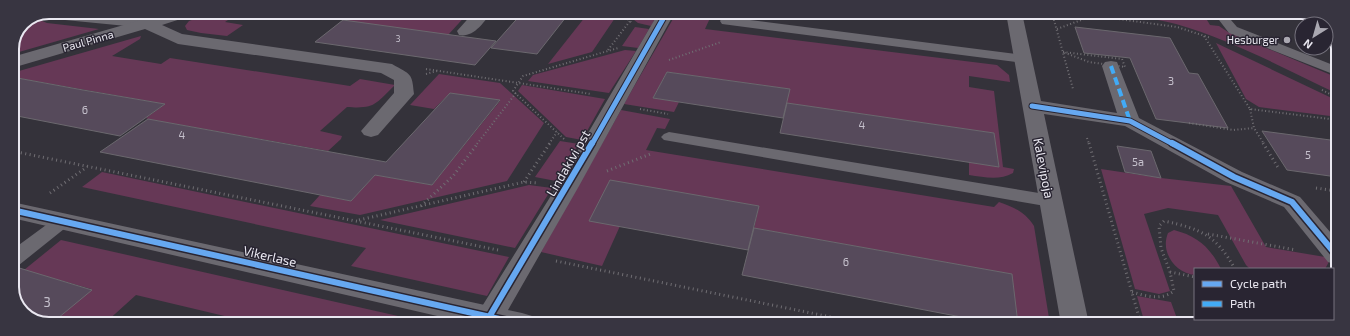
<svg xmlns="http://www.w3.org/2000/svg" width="1350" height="336" font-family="'Exo 2',sans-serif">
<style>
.green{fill:#663856}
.building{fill:#564a5b;stroke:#6b686e}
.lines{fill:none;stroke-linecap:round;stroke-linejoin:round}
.path-far1{stroke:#706e73;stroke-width:2;stroke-dasharray:1 2.5;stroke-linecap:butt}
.path{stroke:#706e73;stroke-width:3;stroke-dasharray:1 3.5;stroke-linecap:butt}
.service{fill:#6b6970;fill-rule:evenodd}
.pedestrian{fill:#6b6970;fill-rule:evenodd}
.minor{fill:#6b6970;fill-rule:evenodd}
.quiet{stroke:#42abf6;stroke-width:4;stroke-dasharray:8 4;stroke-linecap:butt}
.cycleway-far1-casing{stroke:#292532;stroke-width:7}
.cycleway-casing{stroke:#292532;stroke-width:9}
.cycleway-far1{stroke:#66a8f1;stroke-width:5}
.cycleway{stroke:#66a8f1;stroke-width:6}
.poi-dot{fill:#aaa8b1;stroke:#292532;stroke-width:1.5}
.labels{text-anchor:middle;stroke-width:3;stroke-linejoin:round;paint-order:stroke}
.far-number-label{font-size:9px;fill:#c5c0cc}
.far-poi-label{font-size:11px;fill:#eae8f1;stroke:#292532;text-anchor:end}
.far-street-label{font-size:11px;fill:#eae8f1;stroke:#292532}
.number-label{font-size:11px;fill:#c5c0cc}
.street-label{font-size:13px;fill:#eae8f1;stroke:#292532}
.near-number-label{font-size:13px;fill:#c5c0cc}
.rim{fill:none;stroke:#eae8f1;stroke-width:2}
</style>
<rect width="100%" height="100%" fill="#34323a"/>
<!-- green -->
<path class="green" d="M213,12H240L225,22L243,25L227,36L201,33L187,30L185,26L189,21Z
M328,12H469L448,35L342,20L349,15Z
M589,12H614L617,15L592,52L548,64Z
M624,12H659L651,26L638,23Z
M677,12H719L717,17L711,16L705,29L997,65L1009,75L1010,82L969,76V87L994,91L1003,167L1014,169L1013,173C999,181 984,177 969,175V162L999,167L994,133L786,103L790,89L667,72L653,98L679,102L674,112L624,104Z
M1097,13H1184L1204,15L1210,25L1219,26L1228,32L1338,78V94C1285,69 1232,40 1176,24C1151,17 1123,16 1097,13Z
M35,18L47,23L99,29L12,54V49L23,23Z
M635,27L649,29L638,48L622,46Z
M141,36L140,39L112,56L161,64L170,58L350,86L360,79L395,85C375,104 376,109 347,107L320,131L342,136L341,139L328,151L148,119L146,118L165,104L12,77V73Z
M1216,43L1338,101V117L1259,107L1246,99Z
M625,50L636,51L609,93L528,81L533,75Z
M439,74L500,83L544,123L507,181L360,215L310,206L320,195L351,201L375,175L432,185L500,101L450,93L434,109L410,105Z
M522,85L605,99L582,140L566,137L518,91Z
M621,110L670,119L665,129L657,128L646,150L994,207L999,202C1015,208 1024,211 1034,226L1050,324H1018L1011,274L754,228L759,206L610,181L620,226L602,266L541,252Z
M560,141L579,144L556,181L535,177Z
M1101,169L1161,178L1231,186L1266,247L1331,258L1325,269H1250L1246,265L1218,215L1168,208L1144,214L1170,291L1159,294L1135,289Z
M102,172L509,257L487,296L351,266L366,248L82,187Z
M529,185L552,188L515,248L380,220Z
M1174,230C1197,236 1210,247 1221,269H1195V275C1175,273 1160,252 1168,233Z
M61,240L429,323H254L136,295L105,323H70L57,319L91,289L24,270Z
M1137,296L1171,302L1179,324H1145Z"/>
<!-- building -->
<path class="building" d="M523,12H570L537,54L491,48Z
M343,20L459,36L496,41L475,65L315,42Z
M1075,27L1170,38L1189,73L1198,74L1228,128L1156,119L1130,58L1084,53Z
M667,72L790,89L783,118L653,98Z
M12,77L83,90L165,104L120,136L12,115Z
M450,93L500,100L432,185L375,175L351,201L100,152L148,119L386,162Z
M787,103L994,133L999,167L780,133Z
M1262,131L1338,141L1337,177L1287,170Z
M1117,146L1151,151L1161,178L1125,172Z
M610,180L759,206L748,250L589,221Z
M754,228L1012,274L1018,324H998L742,275Z
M16,267L92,290L52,323H41L21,312L12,292V268Z"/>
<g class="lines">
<!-- path-far1 -->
<path class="path-far1" d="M620,12L632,23
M1052,13L1073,89
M1074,13L1177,27L1211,38
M1057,29L1092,16
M1204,36L1250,109L1338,120
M608,50L630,21
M1063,52L1122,59L1125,67L1089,62Z
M669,60L721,42
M426,69L591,94
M426,74L437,71
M1322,90L1338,98
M640,109L668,114
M1250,109L1254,128L1264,144
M1189,123L1233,130L1254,128
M1087,138L1089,144
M564,139L513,91L523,76L618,48
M477,144L516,93
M549,144L557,132"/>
<!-- path -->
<path class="path" d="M1089,143L1141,324
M1263,143L1279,169
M12,151L498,250
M607,171L653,153
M524,182L550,143
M1316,188L1337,191
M50,193L87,167
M421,206L453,176L478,143
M359,220L524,182L539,183
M1208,234L1296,250
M556,261L865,324
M1170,272L1195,277
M1132,292C1146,296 1161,301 1174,291L1170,272L1161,248L1159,226L1164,221C1201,229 1216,235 1235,269"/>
<!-- service -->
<path class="service" d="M55,12L147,20L151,21L153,24L151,27L147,28L65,20L61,19Z
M1219,13H1231V20L1237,27L1338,67V76L1229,33L1219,20Z
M1266,13H1284L1282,16H1268Z
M726,17L1023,55L1028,56L1030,59L1028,62L1023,63L722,24L720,21L722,18Z
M669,132L1051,195L1057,197L1059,201L1057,205L1051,207L664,140L661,137L664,134Z
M63,215L69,217L72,221L69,225L19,265L12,267V250L57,217Z"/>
<!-- pedestrian -->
<path class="pedestrian" d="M659,12H675L579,186L500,324H471L557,186Z"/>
<!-- minor -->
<path class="minor" d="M169,12H195L193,15L162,25L182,34L392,64C411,75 412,72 414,94L378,135L371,137L364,135L361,131L394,93V80L381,73L178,44L145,29L12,68V57Z
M474,12H491C484,23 473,38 459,35L457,31Z
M1006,13H1022L1041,101L1117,113L1102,66L1105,62L1111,61L1117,62L1139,118L1242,172L1300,197L1337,240V265L1328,262L1284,207L1226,182L1125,126L1044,114L1089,324H1061Z
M12,202L522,313L532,316L536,324H472L12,218Z"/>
<!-- quiet -->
<path class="quiet" d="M1111,66L1130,121"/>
<defs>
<path id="cycleway-far1" d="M1032,106L1130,121L1173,144
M592,144L667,12"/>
<path id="cycleway" d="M1172,143L1234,177L1292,202L1337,256
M12,210L522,324
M485,324L592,143"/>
</defs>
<!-- cycleway-far1 casing -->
<use href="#cycleway-far1" class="cycleway-far1-casing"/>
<!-- cycleway casing -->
<use href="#cycleway" class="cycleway-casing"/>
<!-- cycleway-far1 -->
<use href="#cycleway-far1" class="cycleway-far1"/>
<!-- cycleway -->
<use href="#cycleway" class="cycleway"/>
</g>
<!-- markers -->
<circle class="poi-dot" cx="1287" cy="40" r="4"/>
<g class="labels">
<!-- far-number labels -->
<g class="far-number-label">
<text x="398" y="42">3</text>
</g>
<!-- far-poi labels -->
<g class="far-poi-label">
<text x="1279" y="44">Hesburger</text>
</g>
<!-- far-street labels -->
<g class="far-street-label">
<text transform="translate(88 41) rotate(-16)" y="4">Paul Pinna</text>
</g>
<!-- number labels -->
<g class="number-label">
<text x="1171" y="85">3</text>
<text x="85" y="114">6</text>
<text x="862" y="129">4</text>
<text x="182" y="139">4</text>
<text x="1308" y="159">5</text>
<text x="1138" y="166">5a</text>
<text x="846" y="266">6</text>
</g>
<!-- street labels -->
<g class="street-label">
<text transform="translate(568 163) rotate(-60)" y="5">Lindakivi pst</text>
<text transform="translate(1044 168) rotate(79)" y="5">Kalevipoja</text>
<text transform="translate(270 256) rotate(13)" y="5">Vikerlase</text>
</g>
<!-- near-number labels -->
<g class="near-number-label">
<text x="47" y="307">3</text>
</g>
</g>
<!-- crop -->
<path d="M0 0H1350V336H0ZM49 19H1301A30 30 0 0 1 1331 49V287A30 30 0 0 1 1301 317H49A30 30 0 0 1 19 287V49A30 30 0 0 1 49 19Z" fill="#383541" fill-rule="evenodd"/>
<path class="rim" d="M49 19H1301A30 30 0 0 1 1331 49V287A30 30 0 0 1 1301 317H49A30 30 0 0 1 19 287V49A30 30 0 0 1 49 19Z"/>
<!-- legend -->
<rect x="1194" y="268" width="140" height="52" fill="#292532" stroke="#76737e"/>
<rect x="1202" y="281" width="20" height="6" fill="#66a8f1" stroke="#76737e"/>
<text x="1230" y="288" font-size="12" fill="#eae8f1">Cycle path</text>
<rect x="1202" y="301" width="20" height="6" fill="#42abf6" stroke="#76737e"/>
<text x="1230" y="308" font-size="12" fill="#eae8f1">Path</text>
<!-- north arrow -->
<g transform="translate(1314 36) rotate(217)"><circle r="19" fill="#292532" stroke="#76737e"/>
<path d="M0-3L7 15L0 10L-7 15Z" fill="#aaa8b1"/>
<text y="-6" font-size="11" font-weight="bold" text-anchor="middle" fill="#eae8f1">N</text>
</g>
</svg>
